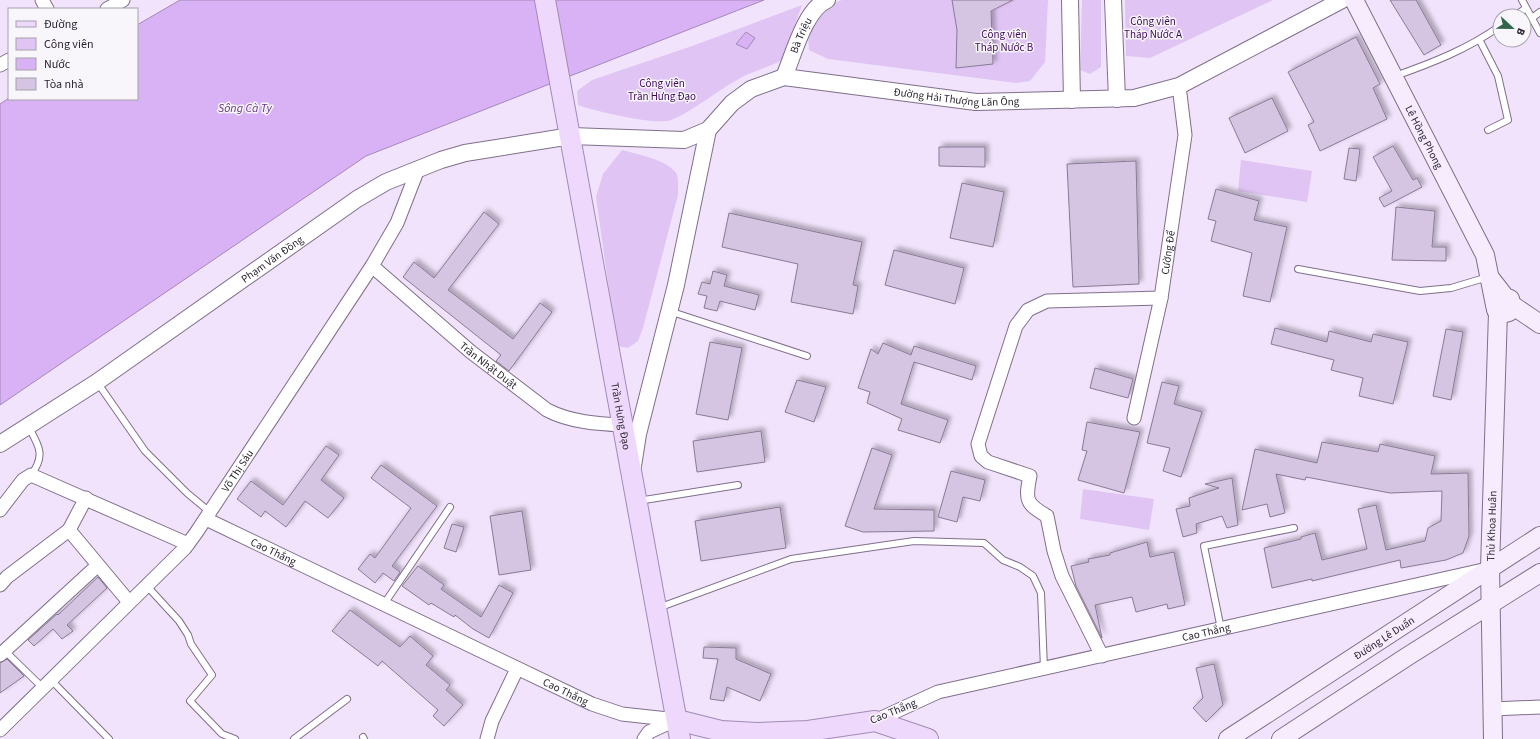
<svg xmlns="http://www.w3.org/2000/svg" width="1540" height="739" font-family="'Source Sans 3',sans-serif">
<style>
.green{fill:#e0c5f4}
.water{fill:#d8b2f4;stroke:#a488ba}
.building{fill:#d5c4e2;stroke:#8a7a96;filter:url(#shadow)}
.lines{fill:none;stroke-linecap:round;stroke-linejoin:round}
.service-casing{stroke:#7f6f8b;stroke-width:8}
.minor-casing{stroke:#7f6f8b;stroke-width:15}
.tertiary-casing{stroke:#7f6f8b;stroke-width:18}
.secondary-casing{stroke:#7f6f8b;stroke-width:20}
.primary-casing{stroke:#a28ab5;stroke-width:22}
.service{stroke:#fff;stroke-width:6}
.minor{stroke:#fff;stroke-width:13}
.tertiary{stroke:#fff;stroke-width:16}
.secondary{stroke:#f6ecfe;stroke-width:18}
.primary{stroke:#eed9fd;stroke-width:20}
.labels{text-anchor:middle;stroke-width:3;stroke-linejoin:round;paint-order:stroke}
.park-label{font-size:11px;fill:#3e0a58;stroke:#f8f5fb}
.street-label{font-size:11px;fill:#2c2531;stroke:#f8f5fb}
.water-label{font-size:12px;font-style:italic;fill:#643582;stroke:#f8f5fb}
</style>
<defs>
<filter id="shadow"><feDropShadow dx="3.5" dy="-3.5" stdDeviation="2" flood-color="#0004"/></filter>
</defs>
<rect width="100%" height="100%" fill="#f1e3fc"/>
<!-- green -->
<path class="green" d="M842,0H1048L1045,62L1030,81L1016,83L828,59L809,50L807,22L833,3Z
M1082,0H1101V67L1090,74L1080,70Z
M1125,0H1273L1150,58L1126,56Z
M802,5L782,60C767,68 750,72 737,80C715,92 695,110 671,120C656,126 595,111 578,105L577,91L592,80L695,45Z
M622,150C636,154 668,160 676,173C679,178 678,189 678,195L643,328L638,341L628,348L619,346L615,332L596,197L603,174Z
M1241,160L1312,171L1307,202L1238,191Z
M1083,489L1154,499L1149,530L1080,519Z"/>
<!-- water -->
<path class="water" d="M180,0H764L366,156L0,405V104L9,98L137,99V25Z
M746,32L755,38L747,49L736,44Z"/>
<!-- building -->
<path class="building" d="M952,0H1013L991,11L993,64L956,68L957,30Z
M1390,0H1416L1441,45L1424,55Z
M1356,37L1380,84L1373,88L1387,119L1320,151L1308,125L1314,122L1288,72Z
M1272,98L1288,131L1245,153L1229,118Z
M1393,146L1413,180L1417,178L1422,187L1384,207L1379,198L1392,191L1373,157Z
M939,147H985V167L939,166Z
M1349,148L1360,149L1356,181L1344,179Z
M1136,161L1139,284L1073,287L1067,164Z
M962,183L1004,192L993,247L950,238Z
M1216,189L1259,201L1254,220L1287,227L1270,302L1243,296L1252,253L1211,241L1216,221L1208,219Z
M1396,207L1435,211L1432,247H1446V261L1392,260Z
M484,212L499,224L448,290L513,339L540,303L552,312L509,371L496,361L501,355L403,277L414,262L434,278Z
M729,213L862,242L853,285L858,286L853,314L791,302L798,264L722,247Z
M894,250L964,268L955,304L885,285Z
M713,271L727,275L724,286L759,295L755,310L720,301L717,311L704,308L707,296L698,294L702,282L710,284Z
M1275,328L1327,342L1329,331L1371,342L1373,334L1408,342L1393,404L1359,396L1363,378L1331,370L1334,360L1271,344Z
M1446,329L1463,332L1451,400L1433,396Z
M710,342L742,348L728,420L696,414Z
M883,343L911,355L914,346L976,366L972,380L914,362L901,404L948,420L940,443L898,430L902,419L867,403L870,392L858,388L871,349L878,354Z
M1095,368L1133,379L1128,398L1090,388Z
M797,380L826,387L814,422L785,412Z
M1162,382L1179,386L1174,404L1202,412L1181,477L1163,471L1170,448L1147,443Z
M1087,422L1140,432L1124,493L1078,480L1087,451L1082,450Z
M761,431L765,462L697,472L693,441Z
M1322,442L1378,452L1380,444L1435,456L1431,474L1468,473L1469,536L1463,553L1446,560L1401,568L1400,560L1312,581V579L1272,588L1264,548L1301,539V537L1315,533L1322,560L1367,549L1358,509L1376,505L1386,550L1425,541L1428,528L1441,521L1442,491L1390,493L1306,477L1305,480L1276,474L1285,513L1270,517L1267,504L1242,510L1255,449L1317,463Z
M326,446L339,455L321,480L344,498L328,518L305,501L286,527L265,511L261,517L237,499L251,481L283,505Z
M872,448L892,455L874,509L934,510V531L863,532L845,526Z
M381,465L437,506L392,566L400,572L394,581L383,573L375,583L358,569L370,554L375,558L411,508L371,478Z
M951,471L985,480L980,501L963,497L957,522L938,517Z
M1232,478L1238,525L1227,528L1222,516L1196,524L1197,533L1183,537L1176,509L1190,506L1189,498L1219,488L1205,484Z
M780,507L786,548L701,561L695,521Z
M522,511L531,570L499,575L490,516Z
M452,524L464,527L456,552L444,548Z
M1147,542L1150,557L1174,552L1185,605L1168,609L1167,604L1136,612L1132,597L1095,605L1102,638L1076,586L1071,566L1089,562L1088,559L1110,555V553Z
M418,566L444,585L441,589L481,617L499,585L513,593L489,638L473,629L455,615L454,617L431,603L429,605L402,586Z
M98,577L107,588L67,625L73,631L62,639L53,629L34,646L28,640L57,614L58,615Z
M350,610L400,647L410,636L433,656L426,665L450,685L446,690L463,705L444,726L433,716L438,710L382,661L378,666L332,631Z
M704,647L736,648V659L771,674L760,701L727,687L724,701L710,699L718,659L703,658Z
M7,659L24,676L0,693V663Z
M1214,664L1223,705L1206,722L1193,708L1203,698L1196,668Z"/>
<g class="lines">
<defs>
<path id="service" d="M1522,0L1540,33
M1515,16L1526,8
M1532,18L1540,12
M1480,41L1498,76L1508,120L1488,130
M1395,76C1432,63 1468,49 1500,26
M1298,269L1420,291L1451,288L1488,277
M669,311L807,356
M97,382L145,451L187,493L210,512
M28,426C39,446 46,455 31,475
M638,501L738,485
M146,585L179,621L188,635L191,644L212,675L190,701L222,734L235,739
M384,604L450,507
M658,608L791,559L914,541L984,543L1003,560L1020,567L1033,576L1041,593L1044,669
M1221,629L1204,546L1294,528
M5,651L43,688
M51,680L109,739
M363,737L364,739
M294,739L347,699"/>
<g id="minor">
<path d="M42,0L47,9"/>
<path d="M107,9L123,0"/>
<path d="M0,65L9,60"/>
<path id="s1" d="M372,266L471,352L547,410C570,422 598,424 623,425"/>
<path id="s2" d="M1134,418L1161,298L1185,135L1179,86"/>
<path d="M86,498L69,530L129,602"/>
<path d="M0,510L23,480L31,475L188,544"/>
<path id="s3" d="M206,519L592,704L622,714L677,720"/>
<path d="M0,585L7,577L69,530"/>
<path d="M0,655L97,566"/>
<path d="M1102,656L1062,576L1054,551L1047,516C1026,504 1025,500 1030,476L988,462L981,456L978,444L1016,326L1028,310L1047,301L1161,298"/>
<path d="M1493,709L1540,707"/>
<path id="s4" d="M875,721L938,692L1483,570"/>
<path id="s5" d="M0,730L185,548L196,533L372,266L397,223L418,169"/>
<path d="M487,739L492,721L517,669"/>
<path d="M644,739L649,732L675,720"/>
</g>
<g id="tertiary">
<path d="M1070,0L1072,100"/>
<path d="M1113,0L1117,99"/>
<path id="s6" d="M784,77C793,56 805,9 827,0"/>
<path id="s7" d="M0,444L97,382L357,199L386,182L441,160L465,153L571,136L684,140L708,130L732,103L751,89L784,77L976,102L1134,98L1179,86L1342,0"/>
<path d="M633,466L638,434L676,285L708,130"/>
</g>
<g id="secondary">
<path id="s8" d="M1354,0L1485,255L1495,305"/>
<path d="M1491,279L1505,297L1510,299L1512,307L1509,312L1501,314L1496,310L1495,303"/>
<path d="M1512,305L1540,324"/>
<path id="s9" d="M1228,739L1540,536"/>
<path d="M1281,739L1408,656L1540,573"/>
<path id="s10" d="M1493,739L1490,568L1498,312"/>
</g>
<g id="primary">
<path id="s11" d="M545,0L680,739"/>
<path d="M677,720L721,731L757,733L808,731L875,721L928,739"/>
</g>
</defs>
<!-- service casing -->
<use href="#service" class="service-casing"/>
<!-- minor casing -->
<use href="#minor" class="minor-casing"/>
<!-- tertiary casing -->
<use href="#tertiary" class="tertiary-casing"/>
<!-- secondary casing -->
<use href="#secondary" class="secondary-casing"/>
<!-- primary casing -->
<use href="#primary" class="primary-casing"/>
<!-- service -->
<use href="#service" class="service"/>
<!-- minor -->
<use href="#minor" class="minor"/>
<!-- tertiary -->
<use href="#tertiary" class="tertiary"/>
<!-- secondary -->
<use href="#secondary" class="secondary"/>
<!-- primary -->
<use href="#primary" class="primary"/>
</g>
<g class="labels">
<!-- park labels -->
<g class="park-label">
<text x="1153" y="25">Công viên<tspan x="1153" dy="13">Tháp Nước A</tspan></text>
<text x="1004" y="38">Công viên<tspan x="1004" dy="13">Tháp Nước B</tspan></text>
<text x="662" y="87">Công viên<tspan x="662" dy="13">Trần Hưng Đạo</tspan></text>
</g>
<!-- street labels -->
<g class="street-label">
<text dy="4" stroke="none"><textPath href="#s6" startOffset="45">Bà Triệu</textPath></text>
<text dy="4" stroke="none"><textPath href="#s7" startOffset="1066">Đường Hải Thượng Lãn Ông</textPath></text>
<text dy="4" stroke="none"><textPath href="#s8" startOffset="154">Lê Hồng Phong</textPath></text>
<text dy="4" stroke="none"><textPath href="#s2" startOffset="169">Cường Để</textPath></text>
<text dy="4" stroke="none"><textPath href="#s7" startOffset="329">Phạm Văn Đồng</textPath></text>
<text dy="4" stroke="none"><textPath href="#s1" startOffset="153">Trần Nhật Duật</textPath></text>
<text dy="4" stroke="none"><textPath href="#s11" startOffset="423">Trần Hưng Đạo</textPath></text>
<text dy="4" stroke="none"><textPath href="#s5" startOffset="353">Võ Thị Sáu</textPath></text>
<text dy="4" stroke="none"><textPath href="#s10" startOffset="213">Thủ Khoa Huân</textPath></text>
<text dy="4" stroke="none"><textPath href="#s3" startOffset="75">Cao Thắng</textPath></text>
<text dy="4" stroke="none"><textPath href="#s4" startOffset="344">Cao Thắng</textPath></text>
<text dy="4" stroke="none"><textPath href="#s9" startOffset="186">Đường Lê Duẩn</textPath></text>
<text dy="4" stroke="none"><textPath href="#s3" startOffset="399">Cao Thắng</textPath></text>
<text transform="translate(893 711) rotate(-22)" y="4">Cao Thắng</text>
</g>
<!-- water labels -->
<g class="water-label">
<text x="245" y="112">Sông Cà Ty</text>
</g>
</g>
<!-- legend -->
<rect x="8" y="8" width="130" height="92" fill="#f8f5fb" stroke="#a6a2aa"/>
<rect x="16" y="21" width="20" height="6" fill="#eed9fd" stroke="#a6a2aa"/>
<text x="44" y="28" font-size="12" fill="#2c2531">Đường</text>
<rect x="16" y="38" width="20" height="12" fill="#e0c5f4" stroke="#a6a2aa"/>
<text x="44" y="48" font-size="12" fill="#2c2531">Công viên</text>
<rect x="16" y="58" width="20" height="12" fill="#d8b2f4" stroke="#a6a2aa"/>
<text x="44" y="68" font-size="12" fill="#2c2531">Nước</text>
<rect x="16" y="78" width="20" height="12" fill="#d5c4e2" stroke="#a6a2aa"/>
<text x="44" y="88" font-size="12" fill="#2c2531">Tòa nhà</text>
<!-- north arrow -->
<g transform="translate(1512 28) rotate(112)"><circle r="19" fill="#f8f5fb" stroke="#a6a2aa"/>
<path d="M0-3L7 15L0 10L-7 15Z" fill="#30654b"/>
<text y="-6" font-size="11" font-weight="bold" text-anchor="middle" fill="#2c2531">B</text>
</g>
</svg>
